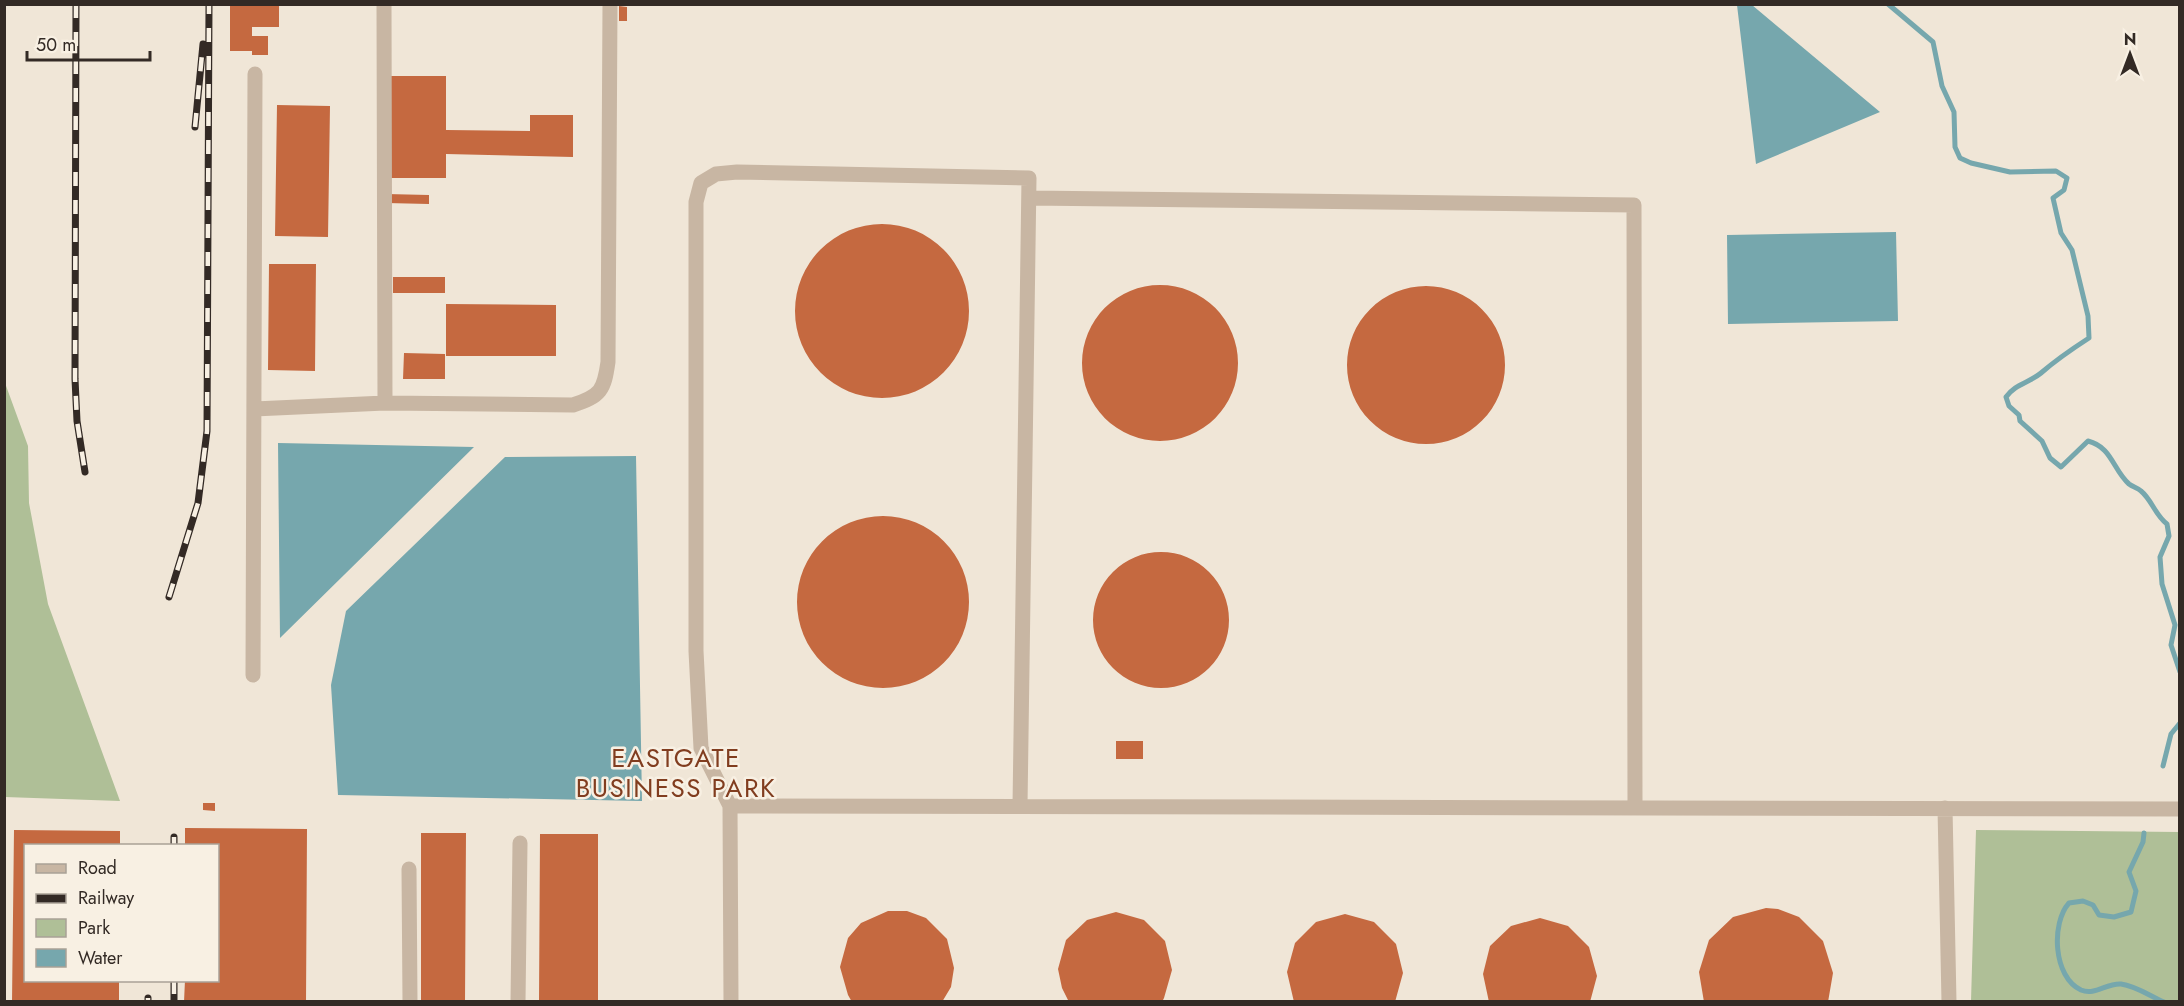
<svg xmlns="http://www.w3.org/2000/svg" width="2184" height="1006" font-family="Jost,sans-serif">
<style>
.green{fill:#afbf97}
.water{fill:#76a7ad}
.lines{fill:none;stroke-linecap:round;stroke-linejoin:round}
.stream{stroke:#76a7ad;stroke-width:5}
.building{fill:#c56940}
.minor{stroke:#c8b6a3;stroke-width:15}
.rail-casing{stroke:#332a25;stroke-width:7}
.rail{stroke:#f8f0e3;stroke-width:4.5;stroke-dasharray:14;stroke-linecap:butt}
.labels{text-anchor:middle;stroke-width:5;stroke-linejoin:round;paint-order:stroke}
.neighbourhood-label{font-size:26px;letter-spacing:1.5px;fill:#813d1f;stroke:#f8f0e3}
</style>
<rect width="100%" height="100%" fill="#f0e6d7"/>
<!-- green -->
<path class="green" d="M5,383L28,446L29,503L48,604L120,801L5,797Z
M1976,830L2179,832V1001H1971Z"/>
<!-- water -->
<path class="water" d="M1737,5H1752L1880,112L1756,164Z
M1896,232L1898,321L1728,324L1727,235Z
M278,443L474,447L280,638Z
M636,456L642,801L338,795L331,685L346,611L505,457Z"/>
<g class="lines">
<!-- stream -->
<path class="stream" d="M1888,4L1933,42L1942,86L1954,112L1955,147L1960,158L1971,163L2010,172L2056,171L2067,178L2064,190L2053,198L2061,233L2072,250L2088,316L2089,338C2072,349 2056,360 2041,373C2029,383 2015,384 2006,397L2009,406L2019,415L2020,421L2042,441L2050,458L2061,467L2088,441C2112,447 2113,470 2129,484C2133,487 2138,488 2141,491C2152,500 2155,515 2167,524L2169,536L2160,557L2162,584L2175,625L2171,645L2180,672
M2163,766L2171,734L2180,723
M2144,833L2143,842L2129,872L2136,891L2131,912L2114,917L2099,915L2093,905L2083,901L2069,903C2051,923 2053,977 2081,990C2095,996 2106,983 2121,984C2136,986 2150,996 2164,1002"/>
</g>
<!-- building -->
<path class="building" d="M230,4H279V27H252V36H268V55H252V51H230Z
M619,6L627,7V21H619Z
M387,76H446V130L530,131V115H573V157L446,154V178H387Z
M277,105L330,106L328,237L275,236Z
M386,194L429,195V204L386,203Z
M795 311a87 87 0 1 1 174 0a87 87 0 1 1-174 0Z
M269,264H316L315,371L268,370Z
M393,277H445V293H393Z
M1082 363a78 78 0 1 1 156 0a78 78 0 1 1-156 0Z
M1347 365a79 79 0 1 1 158 0a79 79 0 1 1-158 0Z
M446,304L556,305V356H446Z
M404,353L445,354V379H403Z
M797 602a86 86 0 1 1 172 0a86 86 0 1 1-172 0Z
M1093 620a68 68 0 1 1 136 0a68 68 0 1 1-136 0Z
M1116,741H1143V759H1116Z
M203,803H215V811L203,810Z
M185,828L307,829L306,1002H184L185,980H218V846H185Z
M14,830L120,831V846H26V980H119V1002H12Z
M421,833H466L465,1002H421Z
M540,834H598V1002H539Z
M1766,908L1778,909L1799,917L1823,941L1833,973L1828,1002H1704L1699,972L1709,940L1733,917Z
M888,911H907L926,918L947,939L954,968L951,987L942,1002H852L848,995L840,967L848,938L861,923Z
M1116,912L1144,920L1165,941L1172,970L1164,998L1162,1002H1069L1062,988L1058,969L1066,940L1087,920Z
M1345,914L1374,922L1396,944L1403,973L1395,1002H1294L1287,972L1295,943L1316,922Z
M1540,918L1568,926L1589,947L1597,976L1590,1002H1489L1483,974L1490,946L1511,926Z"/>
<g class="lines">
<!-- minor -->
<path class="minor" d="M1029,198L1634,205L1635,807
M385,403L573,405C601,396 604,390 608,362L610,4
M254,409L385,403L384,4
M253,675L255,74
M730,806L731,1002
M1020,806L1029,178L737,172L716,174L701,183L696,202V651L701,748L730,806L2180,809
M1945,808L1949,1002
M409,869L410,1002
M518,1002L520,843"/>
<defs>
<path id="rail" d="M76,4L75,379L77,421L85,472
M195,127L203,44
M169,597L198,503L207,431L209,4
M174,837V846
M174,980V1002
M148,1002V998"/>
</defs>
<!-- rail casing -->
<use href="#rail" class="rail-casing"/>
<!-- rail -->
<use href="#rail" class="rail"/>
</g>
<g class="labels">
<!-- neighbourhood labels -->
<g class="neighbourhood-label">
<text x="676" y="767">EASTGATE<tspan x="676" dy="30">BUSINESS PARK</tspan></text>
</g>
</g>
<!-- border -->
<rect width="2184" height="1006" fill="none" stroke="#332a25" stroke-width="12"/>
<!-- legend -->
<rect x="24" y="844" width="195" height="138" fill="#f8f0e3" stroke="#a9a197" stroke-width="1.5"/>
<rect x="36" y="864" width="30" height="9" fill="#c8b6a3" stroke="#a9a197" stroke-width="1.5"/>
<text x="78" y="874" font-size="18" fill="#332a25">Road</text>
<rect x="36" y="894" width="30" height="9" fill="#332a25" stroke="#a9a197" stroke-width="1.5"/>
<text x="78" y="904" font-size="18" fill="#332a25">Railway</text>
<rect x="36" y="919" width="30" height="18" fill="#afbf97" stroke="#a9a197" stroke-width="1.5"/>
<text x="78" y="934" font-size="18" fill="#332a25">Park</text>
<rect x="36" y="949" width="30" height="18" fill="#76a7ad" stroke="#a9a197" stroke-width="1.5"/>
<text x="78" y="964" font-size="18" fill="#332a25">Water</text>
<!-- north arrow -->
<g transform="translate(2130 54)" stroke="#f8f0e3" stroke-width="4.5" paint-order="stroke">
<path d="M0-4.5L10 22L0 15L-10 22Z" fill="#332a25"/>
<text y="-9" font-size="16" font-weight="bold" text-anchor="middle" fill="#332a25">N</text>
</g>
<!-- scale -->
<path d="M27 51v9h123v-9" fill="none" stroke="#332a25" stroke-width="3"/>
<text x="36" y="51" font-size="18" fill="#332a25" stroke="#f8f0e3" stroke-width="4.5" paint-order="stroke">50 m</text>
</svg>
